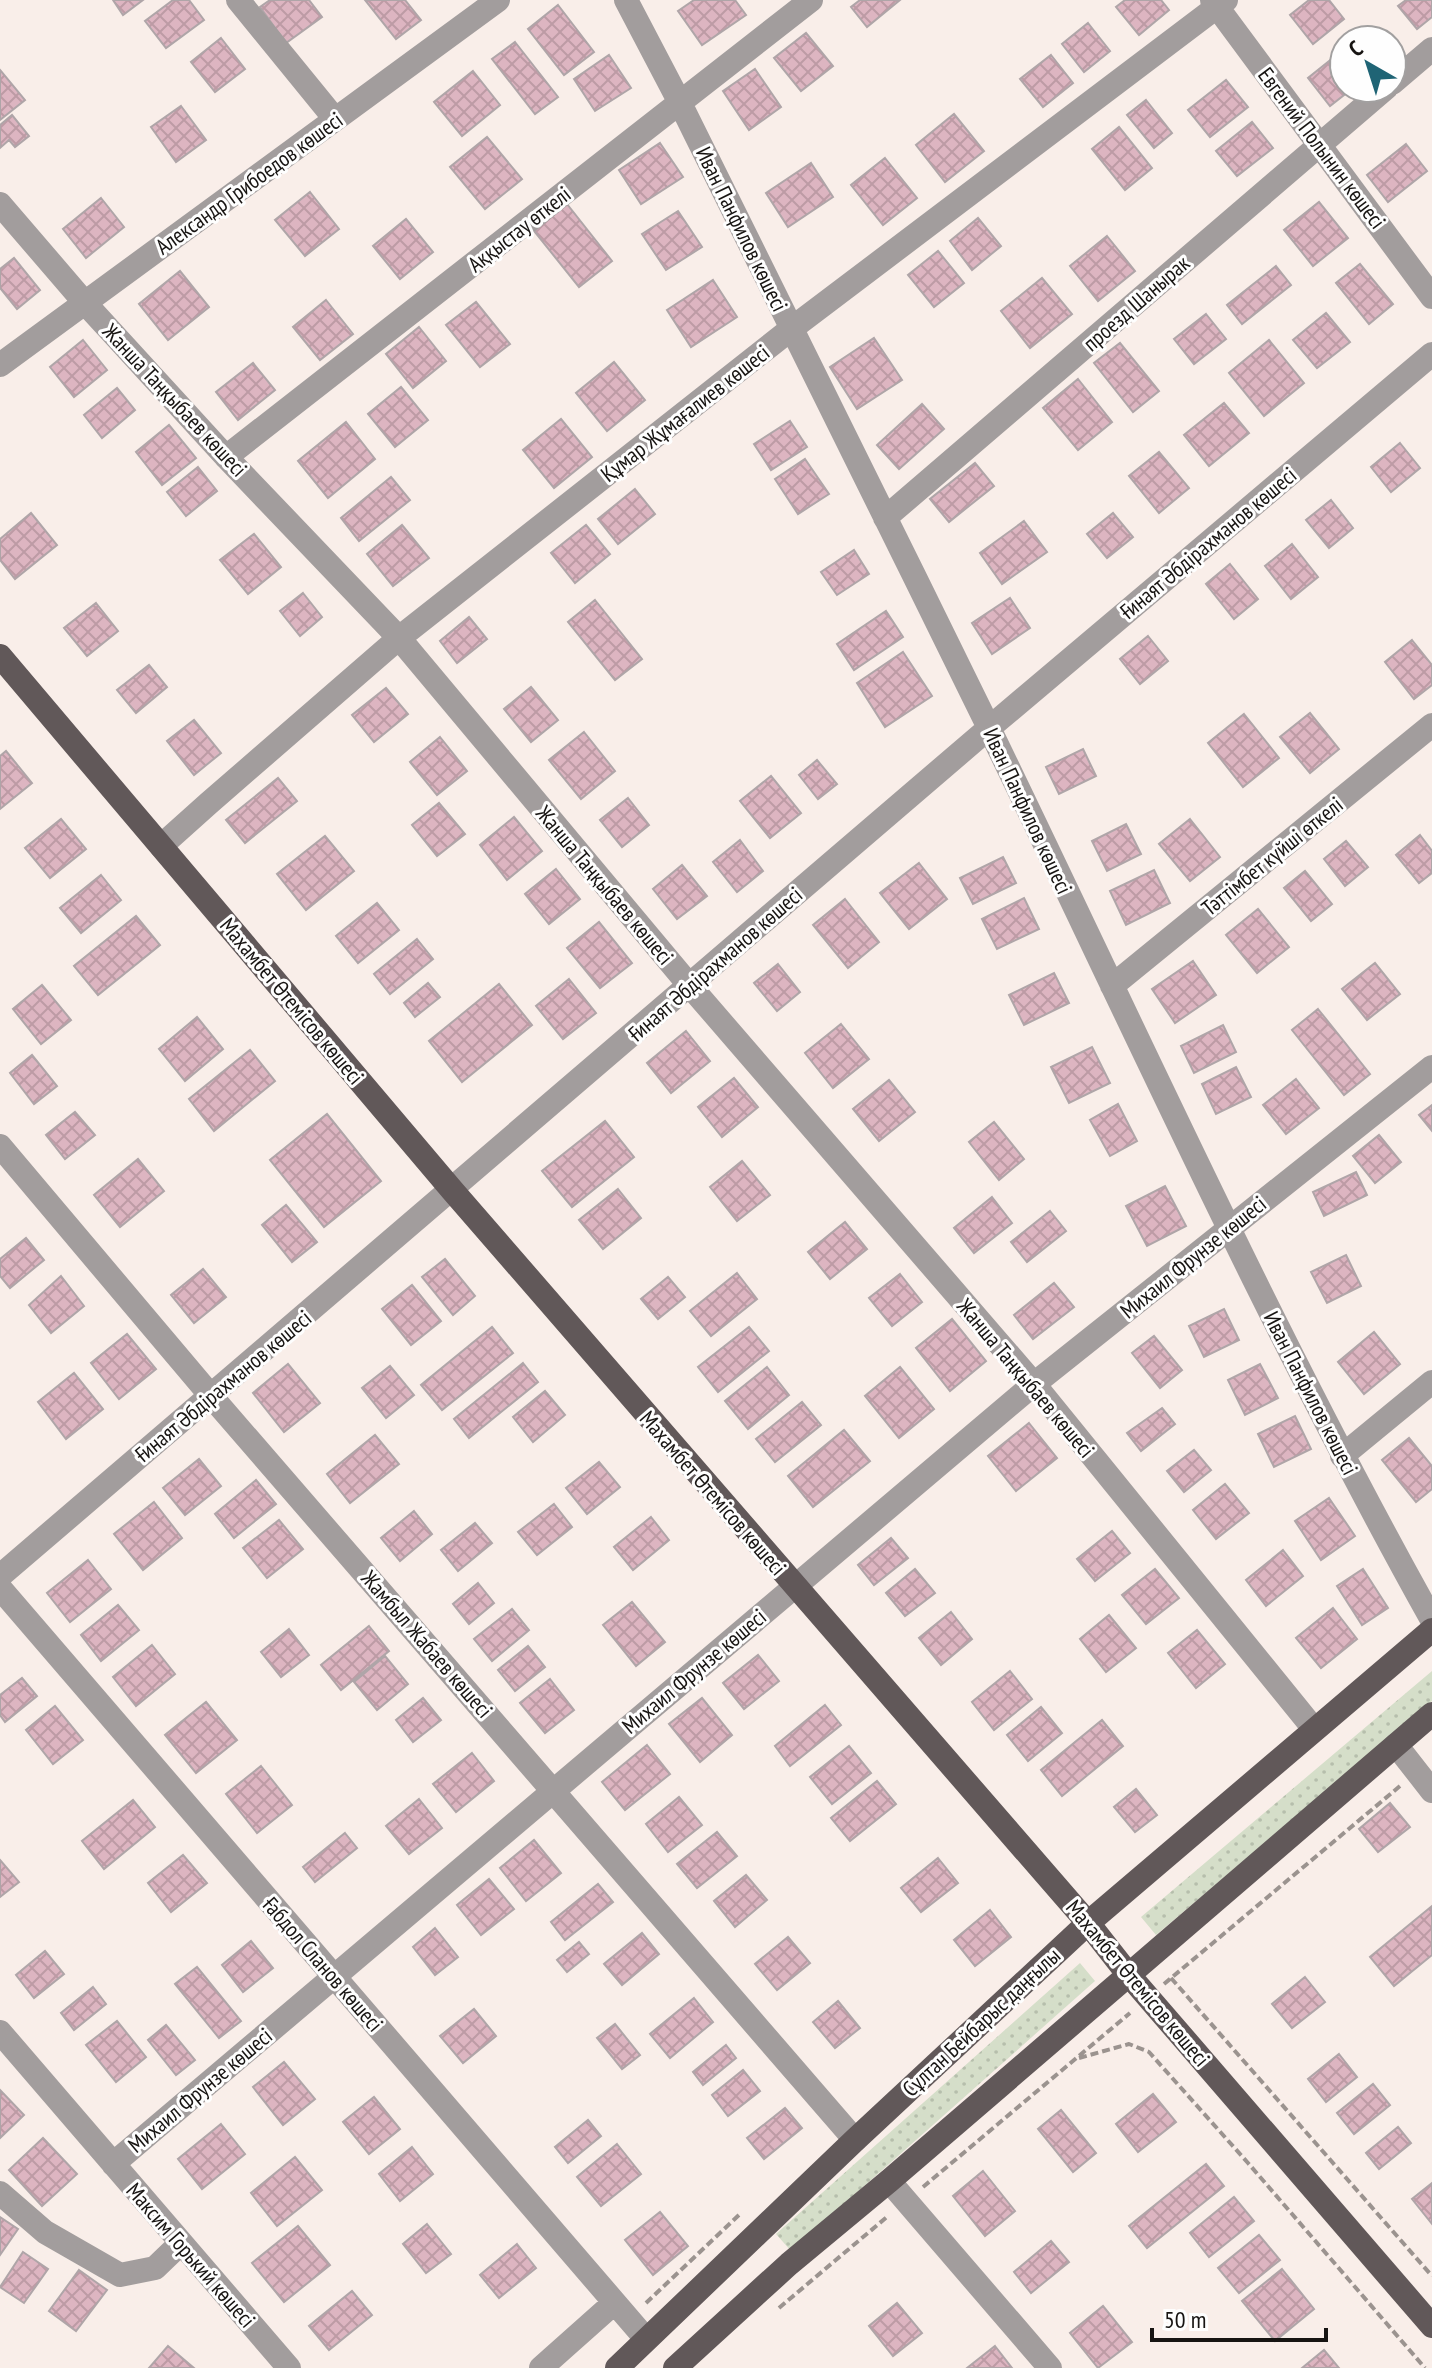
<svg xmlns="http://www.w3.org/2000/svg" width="1432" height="2368" font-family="'PT Sans Narrow',sans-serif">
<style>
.grass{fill:url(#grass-dots)}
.building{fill:url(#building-cross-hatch);stroke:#afa5a8;stroke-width:2}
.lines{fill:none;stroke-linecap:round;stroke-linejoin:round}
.path{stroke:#9b938f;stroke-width:4;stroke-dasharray:8 4;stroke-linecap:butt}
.minor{stroke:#a29d9d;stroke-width:24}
.major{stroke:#615859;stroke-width:24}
.labels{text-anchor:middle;stroke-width:6;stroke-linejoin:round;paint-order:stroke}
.street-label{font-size:22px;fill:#171412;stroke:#fefefe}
</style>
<defs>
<pattern id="grass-dots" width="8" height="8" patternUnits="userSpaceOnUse" patternTransform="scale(2)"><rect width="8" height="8" fill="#d5dec9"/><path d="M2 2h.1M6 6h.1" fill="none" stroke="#b6beac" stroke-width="1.8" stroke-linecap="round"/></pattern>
<pattern id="building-cross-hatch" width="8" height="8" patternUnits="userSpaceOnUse" patternTransform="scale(2)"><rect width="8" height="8" fill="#ddb5c1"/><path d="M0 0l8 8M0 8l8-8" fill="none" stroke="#bd9ba5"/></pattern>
</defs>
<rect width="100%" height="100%" fill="#f9eee9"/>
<!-- grass -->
<path class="grass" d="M1432,1671V1701L1156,1935L1141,1917Z
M1080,1963L1095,1981L791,2251L776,2234Z"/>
<!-- building -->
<path class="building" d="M113,0H143L123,15Z
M173,0H189L204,20L166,48L145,21Z
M270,0H309L322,17L286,43L260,7Z
M365,0H405L421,20L396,39Z
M694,0H735L746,15L702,45L678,11Z
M860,0H900L867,27L851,7Z
M1125,0H1161L1169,10L1139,35L1116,7Z
M1309,0H1329L1344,19L1313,44L1290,15Z
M1406,0H1432V17L1417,29L1398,6Z
M558,5L594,52L564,75L528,29Z
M1088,23L1110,51L1084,72L1062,44Z
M806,33L833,66L801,91L774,58Z
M221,38L245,69L215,92L191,62Z
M515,42L558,97L535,114L492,59Z
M1344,49V88H1353L1330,106L1308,78Z
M609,55L631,88L595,111L574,79Z
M1051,55L1073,83L1043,107L1020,79Z
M755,69L781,107L749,130L723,91Z
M0,70L25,100L0,120Z
M473,71L500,105L462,136L434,102Z
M1226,80L1248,107L1210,137L1188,110Z
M1146,100L1172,133L1154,148L1127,115Z
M181,106L206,140L176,162L151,127Z
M954,114L984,151L945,182L916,145Z
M12,115L29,136L15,147L9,140L0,148V125Z
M1252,122L1273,148L1237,176L1216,151Z
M1119,127L1152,168L1125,190L1092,149Z
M487,137L522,179L485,209L450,167Z
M660,143L683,177L641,204L619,170Z
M1406,144L1427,171L1388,202L1367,175Z
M885,158L917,198L883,225L851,185Z
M811,163L833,197L788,227L766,193Z
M310,192L339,229L305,256L275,220Z
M101,198L124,227L86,258L63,229Z
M1319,202L1348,238L1313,266L1284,230Z
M567,204L612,261L579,287L534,231Z
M678,211L702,247L666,270L642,234Z
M978,218L1001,246L972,270L950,241Z
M406,219L433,252L400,279L373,246Z
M1107,236L1135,271L1098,301L1070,266Z
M938,251L964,283L934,307L908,275Z
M14,258L40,290L17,309L0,288V269Z
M1360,264L1393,304L1369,324L1336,283Z
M1276,266L1291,285L1242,324L1227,305Z
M180,271L209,307L168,340L139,304Z
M1042,278L1072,314L1030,348L1001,311Z
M713,280L737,317L691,347L667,310Z
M326,300L353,334L320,360L293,327Z
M476,302L510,344L480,367L446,325Z
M1326,313L1350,342L1317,368L1293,340Z
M1206,314L1226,339L1194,364L1174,339Z
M419,327L446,361L413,388L386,354Z
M874,338L902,380L857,409L830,367Z
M83,340L107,370L74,397L50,367Z
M1269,340L1304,383L1264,416L1229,373Z
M1120,343L1159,391L1133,412L1094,363Z
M614,362L645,400L607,431L576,393Z
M253,363L275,390L238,420L216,392Z
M1078,379L1112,422L1078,450L1043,408Z
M401,387L428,420L395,447L368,414Z
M117,388L135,410L102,438L84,415Z
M1224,403L1249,433L1209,466L1184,435Z
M922,404L944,429L899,469L877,445Z
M561,419L592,457L554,488L523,450Z
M790,421L807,447L771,470L754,444Z
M346,422L375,459L328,498L298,461Z
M169,425L196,458L162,485L136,452Z
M1400,443L1420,468L1391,492L1371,467Z
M1159,452L1189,488L1159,513L1129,476Z
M805,459L829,494L798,514L775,479Z
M975,463L994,486L949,522L930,499Z
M198,467L217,491L186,516L167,492Z
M391,477L410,500L359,541L341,518Z
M635,489L655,514L618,544L598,519Z
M1331,500L1353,528L1329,548L1306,520Z
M31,513L57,545L15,579L0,560V539Z
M1113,513L1133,537L1107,558L1087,534Z
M1024,521L1047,552L1002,584L980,553Z
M402,525L429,558L393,586L367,554Z
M586,525L610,554L575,583L551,553Z
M254,534L281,567L248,594L220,560Z
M1292,544L1318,577L1291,599L1265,566Z
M854,550L869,574L837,595L821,572Z
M1230,564L1258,599L1234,619L1206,584Z
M303,593L322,617L300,636L280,611Z
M1010,598L1030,628L992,654L972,623Z
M595,600L642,659L615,680L568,622Z
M96,603L118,631L87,656L64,628Z
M886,611L903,637L854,670L837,644Z
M469,617L487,639L457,663L440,641Z
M1148,636L1168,661L1140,684L1120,659Z
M1412,640L1432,665V685L1414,699L1385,662Z
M903,652L932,696L885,727L857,683Z
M149,665L167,687L136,713L117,690Z
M531,687L558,720L531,742L504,709Z
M386,688L408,714L374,742L352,715Z
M1310,713L1339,749L1310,773L1280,737Z
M1244,714L1279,758L1243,787L1208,743Z
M194,720L221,753L194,775L167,741Z
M584,732L615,771L581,799L549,760Z
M440,737L467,771L437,795L410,762Z
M1083,749L1096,776L1059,794L1046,767Z
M6,751L32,783L0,809V756Z
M817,760L837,784L818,799L799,775Z
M771,776L801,813L770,838L740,801Z
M278,778L297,801L245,843L226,820Z
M628,798L649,825L622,847L600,820Z
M439,803L465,834L437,856L412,825Z
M514,817L542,851L507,880L480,845Z
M61,819L86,849L50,878L25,848Z
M1190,819L1220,857L1190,881L1159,844Z
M1126,824L1141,854L1107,871L1092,841Z
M1420,835L1432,851V873L1419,883L1396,855Z
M325,836L354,871L306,910L277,874Z
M740,840L763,871L737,892L713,862Z
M1346,841L1368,867L1345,886L1324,859Z
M1003,857L1016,883L973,904L960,878Z
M919,863L947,899L909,929L880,893Z
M682,865L707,896L677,919L653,889Z
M556,869L580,899L549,924L525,894Z
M1154,870L1170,903L1126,925L1110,891Z
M1305,871L1332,904L1311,921L1284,888Z
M101,875L121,900L81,933L60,908Z
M1024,898L1039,929L997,949L982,919Z
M845,899L879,942L848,968L813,925Z
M377,903L399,930L358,963L336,936Z
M1258,909L1289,947L1257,973L1226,935Z
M136,916L160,945L98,995L74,966Z
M599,922L632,963L600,988L567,948Z
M417,939L433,959L390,994L374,974Z
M1193,961L1216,995L1175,1023L1152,989Z
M1375,963L1400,994L1367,1020L1342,989Z
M778,964L800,992L777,1011L754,983Z
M1054,973L1069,1003L1024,1025L1009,995Z
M569,979L596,1013L563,1039L536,1006Z
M428,983L440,997L415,1017L404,1003Z
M499,984L532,1025L462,1082L429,1041Z
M42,985L71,1020L41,1044L13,1009Z
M1318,1009L1370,1074L1344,1095L1292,1030Z
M197,1017L223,1049L185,1081L159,1049Z
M841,1024L869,1059L833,1088L805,1053Z
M1223,1025L1236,1052L1194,1073L1181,1046Z
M686,1031L710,1061L671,1093L647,1063Z
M1092,1047L1110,1083L1069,1103L1051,1067Z
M250,1050L275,1081L214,1131L189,1099Z
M32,1055L57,1086L34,1104L10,1073Z
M1236,1067L1251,1097L1216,1114L1202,1084Z
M734,1078L758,1107L722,1137L698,1107Z
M1296,1079L1319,1108L1286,1134L1263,1105Z
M889,1080L915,1112L879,1141L853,1109Z
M1118,1104L1137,1141L1110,1156L1090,1120Z
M1432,1105V1131L1419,1115Z
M75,1112L95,1135L65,1159L46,1135Z
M327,1114L381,1181L324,1227L270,1160Z
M605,1121L634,1157L572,1207L542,1171Z
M994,1122L1024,1159L999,1180L969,1142Z
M1379,1135L1401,1162L1375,1183L1353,1156Z
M138,1159L164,1191L120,1227L94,1195Z
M742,1161L770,1195L737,1221L710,1187Z
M1356,1172L1367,1195L1324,1216L1313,1192Z
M1165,1186L1186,1226L1147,1246L1126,1206Z
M618,1189L641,1218L603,1249L579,1220Z
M992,1197L1012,1223L974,1253L954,1228Z
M286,1205L317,1242L292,1262L262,1225Z
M1050,1211L1066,1231L1027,1262L1011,1242Z
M845,1222L867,1249L830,1279L808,1252Z
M26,1238L44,1260L10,1288L0,1276V1259Z
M1346,1255L1361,1286L1327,1303L1311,1272Z
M445,1259L475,1296L453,1315L422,1277Z
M203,1269L226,1297L194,1323L171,1295Z
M737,1273L757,1299L711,1336L690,1311Z
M900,1274L922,1302L892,1326L869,1298Z
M61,1276L84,1306L51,1333L29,1305Z
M668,1277L685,1297L658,1319L641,1299Z
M1054,1283L1074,1307L1033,1339L1014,1315Z
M412,1285L441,1321L411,1345L382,1309Z
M1224,1309L1239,1340L1204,1357L1189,1326Z
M952,1319L986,1361L950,1391L916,1348Z
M492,1327L513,1353L442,1410L421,1385Z
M749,1327L769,1351L718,1392L698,1367Z
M1374,1332L1400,1364L1364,1394L1338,1362Z
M127,1334L156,1369L119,1399L91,1363Z
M1154,1336L1182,1370L1160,1388L1132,1353Z
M523,1363L538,1382L469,1438L454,1419Z
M288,1364L320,1403L284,1432L253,1393Z
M1260,1364L1278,1398L1245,1415L1228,1380Z
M390,1366L414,1395L386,1418L362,1388Z
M767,1367L789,1395L748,1429L725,1401Z
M900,1367L934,1409L899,1438L865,1396Z
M74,1373L103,1409L66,1439L38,1402Z
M545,1391L565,1415L533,1442L513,1417Z
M802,1402L821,1425L775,1462L756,1439Z
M1162,1408L1175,1424L1141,1451L1127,1433Z
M1295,1416L1311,1449L1274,1467L1258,1434Z
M1029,1423L1057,1458L1016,1491L988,1456Z
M844,1430L870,1461L813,1507L788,1476Z
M375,1435L399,1464L350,1503L327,1474Z
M1409,1438L1432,1466V1489L1416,1502L1382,1460Z
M1194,1450L1211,1470L1184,1492L1167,1471Z
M199,1459L221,1486L185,1515L163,1488Z
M599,1462L620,1487L587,1514L566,1488Z
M256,1480L276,1504L234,1538L215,1514Z
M1225,1484L1249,1513L1216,1539L1193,1510Z
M1329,1498L1355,1536L1321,1560L1295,1521Z
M154,1502L182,1538L143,1570L114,1534Z
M554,1504L572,1527L537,1555L518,1532Z
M414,1511L432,1534L400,1561L381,1538Z
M651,1517L669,1540L633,1570L614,1547Z
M279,1520L303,1549L267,1578L243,1548Z
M475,1523L492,1543L458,1571L441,1550Z
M1112,1531L1130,1553L1095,1581L1077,1559Z
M891,1538L908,1558L874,1585L858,1565Z
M1283,1550L1303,1576L1266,1606L1246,1580Z
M88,1560L111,1589L70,1622L47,1593Z
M915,1569L935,1593L905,1616L886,1593Z
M1155,1569L1179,1598L1146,1624L1122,1595Z
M1363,1569L1388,1608L1362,1625L1337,1586Z
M478,1583L494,1603L469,1624L453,1604Z
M632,1602L665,1642L636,1666L603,1625Z
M118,1605L139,1630L101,1661L81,1635Z
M1333,1608L1357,1639L1321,1668L1296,1638Z
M512,1609L529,1630L492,1661L474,1639Z
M951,1612L972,1639L941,1665L919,1638Z
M1109,1615L1136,1648L1106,1672L1080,1639Z
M369,1626L389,1651L341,1690L321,1665Z
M289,1629L309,1655L281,1677L261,1652Z
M1197,1630L1225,1664L1196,1688L1168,1653Z
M152,1645L175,1674L136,1706L113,1677Z
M528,1646L545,1667L515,1691L498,1670Z
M758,1655L779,1681L744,1709L723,1683Z
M385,1656L408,1684L377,1710L354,1682Z
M1010,1671L1032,1699L994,1730L972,1702Z
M22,1678L37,1696L5,1722L0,1715V1695Z
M550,1679L574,1710L545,1733L520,1703Z
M423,1698L441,1720L413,1742L396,1720Z
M702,1698L732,1735L700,1762L669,1724Z
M206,1702L237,1740L196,1773L165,1735Z
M825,1705L841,1725L790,1766L775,1746Z
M55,1706L83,1740L53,1764L26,1730Z
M1041,1707L1062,1733L1028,1761L1007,1735Z
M1102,1720L1123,1746L1062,1796L1041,1770Z
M647,1745L670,1774L625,1810L602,1782Z
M849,1746L871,1773L832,1804L810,1777Z
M472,1753L494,1781L456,1812L433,1784Z
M261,1766L292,1805L257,1833L226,1794Z
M877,1781L896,1804L850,1841L831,1818Z
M1136,1789L1157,1815L1135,1832L1114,1807Z
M679,1797L702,1825L668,1852L646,1824Z
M419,1799L442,1828L409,1854L386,1826Z
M133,1800L155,1827L104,1869L82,1841Z
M1390,1803L1410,1827L1378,1852L1359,1829Z
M717,1832L737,1856L697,1888L677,1864Z
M345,1833L357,1848L315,1882L303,1867Z
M534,1840L561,1873L526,1901L500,1868Z
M183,1855L207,1883L171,1912L148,1883Z
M938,1858L958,1883L921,1912L901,1888Z
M0,1860L19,1882L0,1897Z
M746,1875L767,1900L735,1927L714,1901Z
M489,1879L514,1909L481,1935L457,1905Z
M598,1884L613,1902L565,1940L551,1922Z
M1432,1906V1955L1394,1986L1370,1957Z
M990,1910L1011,1937L975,1966L954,1940Z
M435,1928L458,1957L435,1975L413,1947Z
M642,1933L659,1954L622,1985L604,1964Z
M788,1937L810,1963L777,1990L755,1964Z
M251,1941L273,1968L243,1992L222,1965Z
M579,1942L589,1954L567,1972L557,1960Z
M45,1951L64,1974L34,1998L16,1975Z
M197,1967L241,2021L219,2038L175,1984Z
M1305,1977L1325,2002L1292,2028L1272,2004Z
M93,1987L106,2004L74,2030L61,2013Z
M694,1998L713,2022L670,2058L650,2034Z
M838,2001L860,2028L835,2048L813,2022Z
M474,2009L496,2036L463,2063L440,2036Z
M117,2021L146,2057L116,2082L86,2045Z
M615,2024L640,2055L622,2069L597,2038Z
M166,2025L195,2060L176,2075L148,2040Z
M726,2045L736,2058L703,2085L693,2072Z
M1339,2054L1357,2077L1326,2102L1308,2079Z
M284,2062L315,2099L283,2125L253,2087Z
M743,2070L760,2091L728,2116L712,2095Z
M1373,2084L1390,2105L1354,2134L1337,2113Z
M0,2090L24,2115L0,2138Z
M1153,2094L1176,2122L1138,2152L1116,2124Z
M374,2097L400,2129L369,2154L343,2122Z
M785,2108L802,2128L764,2159L747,2138Z
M1061,2110L1096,2153L1073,2172L1038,2129Z
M588,2120L601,2136L568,2163L555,2147Z
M221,2124L245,2154L202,2189L178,2159Z
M1398,2127L1411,2143L1379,2169L1366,2153Z
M43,2138L77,2174L42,2206L9,2170Z
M617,2144L641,2174L601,2206L577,2177Z
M412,2147L433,2174L400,2201L379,2174Z
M295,2157L322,2190L277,2226L251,2193Z
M1206,2164L1224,2186L1147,2248L1129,2226Z
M983,2171L1015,2211L985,2236L953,2196Z
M1432,2183V2224L1412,2199Z
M1234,2197L1254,2221L1209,2257L1190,2233Z
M660,2212L688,2246L653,2275L625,2240Z
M0,2217L18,2229L0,2255Z
M427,2224L451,2254L426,2273L403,2244Z
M298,2226L330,2265L284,2302L252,2263Z
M1259,2235L1280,2260L1239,2293L1218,2268Z
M1051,2241L1069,2262L1031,2293L1014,2272Z
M517,2244L536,2268L499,2298L480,2275Z
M23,2252L48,2269L24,2303L0,2287Z
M1282,2269L1314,2309L1275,2341L1242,2301Z
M79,2270L107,2290L76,2331L49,2311Z
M352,2291L372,2315L329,2350L309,2326Z
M897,2303L922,2333L893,2356L869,2326Z
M1103,2306L1132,2342L1098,2368L1070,2333Z
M168,2346L194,2368H149Z
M995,2346L1012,2368H967Z
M1324,2350L1339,2368H1302Z"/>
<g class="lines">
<!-- path -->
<path class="path" d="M1171,1978L1432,2276
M1164,1984L1400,1786
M1079,2058L1129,2044L1149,2052L1248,2163L1425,2368
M923,2187L1130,2013
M646,2303L741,2213
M779,2308L888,2216"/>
<!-- minor -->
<path class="minor" d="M238,0L335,119
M626,0L680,103C782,311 887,519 989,728C1134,1027 1270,1330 1432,1620
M1212,0L1432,297
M1392,83L1432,49
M0,204L85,303L226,457L399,638L690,986L1034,1384L1314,1729
M0,365L498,0
M226,457L811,0
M885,518L1386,88
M161,846L209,803L399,638L791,329L1226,0
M1112,986L1432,725
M0,1146L211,1396L855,2140
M1342,1456L1432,1382
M0,1576L989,728L1432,354
M0,1588L646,2339
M1396,1745L1432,1791
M0,2032L289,2368
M113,2164L1034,1384L1432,1067
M889,2181L1050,2368
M0,2193L45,2232L120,2275L155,2268L181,2243
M541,2368L614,2303"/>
<!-- major -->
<path class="major" d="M0,656L452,1190L1088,1923L1128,1974L1432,2326
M617,2368L855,2140L1088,1923L1432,1630
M675,2368L789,2264L889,2181L1432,1714"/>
</g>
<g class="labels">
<!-- street labels -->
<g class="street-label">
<text transform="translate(1322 148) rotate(53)" y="8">Евгений Полынин көшесі</text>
<text transform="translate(249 183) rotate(-36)" y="8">Александр Грибоедов көшесі</text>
<text transform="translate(519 229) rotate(-38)" y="8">Аққыстау өткелі</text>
<text transform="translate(742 229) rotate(64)" y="8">Иван Панфилов көшесі</text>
<text transform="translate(1136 303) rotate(-41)" y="8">проезд Шанырак</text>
<text transform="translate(175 400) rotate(47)" y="8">Жанша Таңқыбаев көшесі</text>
<text transform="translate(685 413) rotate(-38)" y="8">Құмар Жұмағалиев көшесі</text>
<text transform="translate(1208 543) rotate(-40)" y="8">Ғинаят Әбдірахманов көшесі</text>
<text transform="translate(1028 811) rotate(65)" y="8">Иван Панфилов көшесі</text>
<text transform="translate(1272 856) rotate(-39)" y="8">Тәттімбет күйші өткелі</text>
<text transform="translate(605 885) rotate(50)" y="8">Жанша Таңқыбаев көшесі</text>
<text transform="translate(715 964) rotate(-41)" y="8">Ғинаят Әбдірахманов көшесі</text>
<text transform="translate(292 1001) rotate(50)" y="8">Махамбет Өтемісов көшесі</text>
<text transform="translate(1193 1257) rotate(-39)" y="8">Михаил Фрунзе көшесі</text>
<text transform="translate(1026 1378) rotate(50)" y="8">Жанша Таңқыбаев көшесі</text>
<text transform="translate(223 1386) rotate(-40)" y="8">Ғинаят Әбдірахманов көшесі</text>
<text transform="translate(1311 1393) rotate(63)" y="8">Иван Панфилов көшесі</text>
<text transform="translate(713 1493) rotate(49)" y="8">Махамбет Өтемісов көшесі</text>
<text transform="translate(427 1644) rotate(49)" y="8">Жамбыл Жабаев көшесі</text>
<text transform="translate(694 1671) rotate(-40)" y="8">Михаил Фрунзе көшесі</text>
<text transform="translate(323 1964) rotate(49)" y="8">Ғабдол Сланов көшесі</text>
<text transform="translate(1138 1983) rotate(50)" y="8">Махамбет Өтемісов көшесі</text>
<text transform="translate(981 2022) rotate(-43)" y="8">Сұлтан Бейбарыс даңғылы</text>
<text transform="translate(200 2090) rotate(-40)" y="8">Михаил Фрунзе көшесі</text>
<text transform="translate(191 2255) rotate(49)" y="8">Максим Горький көшесі</text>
</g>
</g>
<!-- north arrow -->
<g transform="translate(1368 64) rotate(321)"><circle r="38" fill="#fefefe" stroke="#a2a0a0" stroke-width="2"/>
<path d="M0-6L14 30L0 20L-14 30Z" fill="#1f6475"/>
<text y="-12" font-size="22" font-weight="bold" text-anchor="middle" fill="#171412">С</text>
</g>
<!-- scale -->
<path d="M1152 2328v12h174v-12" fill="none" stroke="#171412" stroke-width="4"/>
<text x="1164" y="2328" font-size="24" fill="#171412" stroke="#fefefe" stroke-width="6" paint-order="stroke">50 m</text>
</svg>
